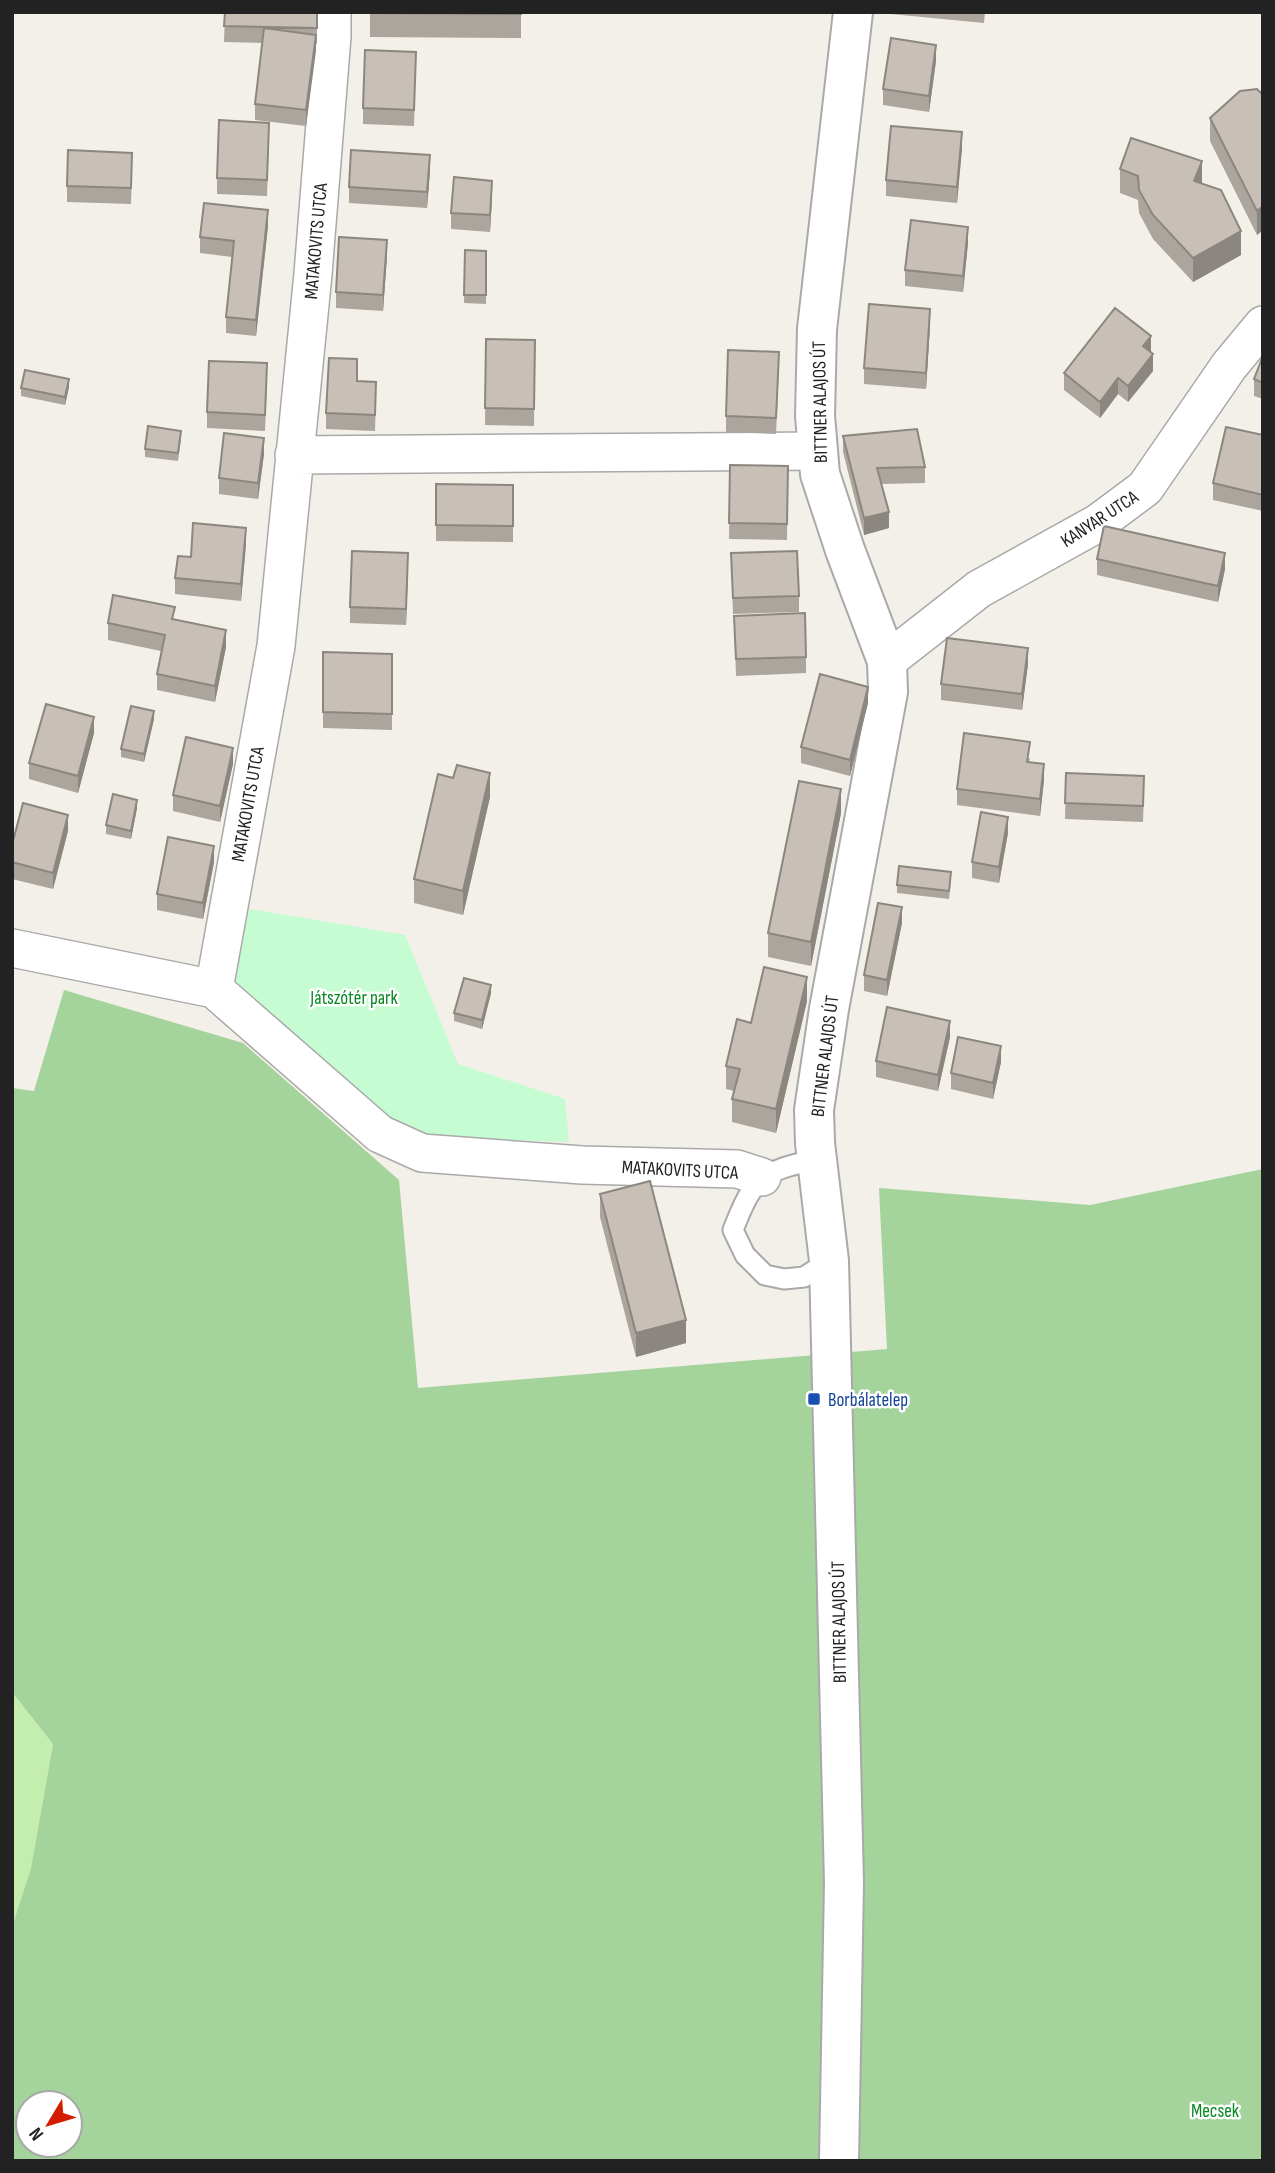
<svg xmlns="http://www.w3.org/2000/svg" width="1275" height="2173" font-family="'Sofia Sans Condensed',sans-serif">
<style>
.grass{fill:#c4eead}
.forest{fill:#a4d39b;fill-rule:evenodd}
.park{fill:#c5fcd1}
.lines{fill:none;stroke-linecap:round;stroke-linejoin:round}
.service-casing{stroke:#a9a9a9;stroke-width:23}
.minor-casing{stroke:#a9a9a9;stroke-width:40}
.tertiary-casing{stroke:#a9a9a9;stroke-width:42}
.service{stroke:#fff;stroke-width:19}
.minor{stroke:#fff;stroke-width:37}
.tertiary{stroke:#fff;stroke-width:38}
.wall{fill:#aca59d}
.shaded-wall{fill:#8c8680}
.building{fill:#c8c0b7;stroke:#8c8680;stroke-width:2}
.transit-dot{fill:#1a4fb4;stroke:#fff;stroke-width:2.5}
.labels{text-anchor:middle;stroke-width:5;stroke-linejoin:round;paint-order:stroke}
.street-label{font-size:19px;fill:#222;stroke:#fff}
.park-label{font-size:19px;fill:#068923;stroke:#fff}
.transit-label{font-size:19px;fill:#164399;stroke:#fff;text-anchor:start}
</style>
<rect width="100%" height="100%" fill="#f2f0e8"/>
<!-- grass -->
<path class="grass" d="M12,1692L53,1744L31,1868L12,1927Z"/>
<!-- forest -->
<path class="forest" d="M64,990L243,1043L399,1180L418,1388L887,1349L879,1188L1090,1205L1263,1169V2161H12V1927L31,1868L53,1744L12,1692V1088L34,1091ZM28,2103H70V2145H28Z"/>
<!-- park -->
<path class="park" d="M249,909L405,935L458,1064L565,1099L569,1142L414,1136L233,988Z"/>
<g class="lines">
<defs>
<path id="service" d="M817,1159C761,1172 754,1176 733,1230L745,1255L765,1275L784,1279L804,1277L829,1261"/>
<path id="minor" d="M332,12V36L313,274L276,646L214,989L380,1134L422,1153L582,1165L737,1169L762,1177
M294,455L818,451
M887,661L979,589L1098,523L1145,488L1229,366L1263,325
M12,948L214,989"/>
<path id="tertiary" d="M839,2161L844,1883L829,1261L815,1143L814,1110L829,1009L888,692L887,661L845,550L820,474L815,416L817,329L853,12"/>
</defs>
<!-- service casing -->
<use href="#service" class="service-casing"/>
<!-- minor casing -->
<use href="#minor" class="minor-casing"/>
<!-- tertiary casing -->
<use href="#tertiary" class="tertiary-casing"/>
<!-- service -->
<use href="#service" class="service"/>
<!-- minor -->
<use href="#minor" class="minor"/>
<!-- tertiary -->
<use href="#tertiary" class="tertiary"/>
</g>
<!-- wall -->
<path class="wall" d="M225,12H317V44H316L306,126L255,120V104L263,43L224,42Z
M370,12H521V38L370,37Z
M891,12H985L984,23L891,14Z
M416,52L414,126L363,124V108Z
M936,61L929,112L883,105V89Z
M1263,95V230L1257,235L1210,141V118Z
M269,139L267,196L217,194V178Z
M962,148L957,203L886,196V180Z
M132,169L131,204L67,202V186Z
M1120,169L1202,184L1241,255L1193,282L1153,239L1139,213L1138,200L1120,193Z
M430,171L427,208L349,203V187Z
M492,197L490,232L451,229V213Z
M268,226L256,336L226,333V317L232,257L200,253V237Z
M968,243L963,292L905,286V270Z
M465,250L486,251V304L464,303Z
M387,256L383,311L336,308V292Z
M930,325L926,389L864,384V368Z
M486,339L535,340L534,426L485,425Z
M1151,352L1153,371L1128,402L1118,394L1100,418L1064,390V373Z
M1263,356V399L1254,396V379Z
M779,368L776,434L726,432V416Z
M267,380L265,431L207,428V412Z
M69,387L65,405L21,396V388Z
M376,398L375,431L326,429V413Z
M1263,435V511L1213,500V483Z
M843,436L925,467V483L881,484L889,528L864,535L843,452Z
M181,439L178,461L145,457V449Z
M264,454L258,499L219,494V478Z
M730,465L788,466L787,540L729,539Z
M436,484L513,485V542L436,541Z
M246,544L241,601L175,594V578L191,557Z
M731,553L799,596V612L733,614Z
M1097,559L1225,569L1218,602L1097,575Z
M408,569L406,625L350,623V607Z
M734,616L806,657V673L736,676Z
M175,619L226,647L215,702L157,690V674L161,651L108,640V623Z
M323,652L392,654V730L323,728Z
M1028,664L1022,710L941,700V684Z
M868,703L850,776L801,763V747Z
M154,719L144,762L121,757V749Z
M94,733L78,793L29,779V763Z
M1030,758L1029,762L1044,780L1040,816L957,805V789Z
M233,764L220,822L173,811V795Z
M1066,773L1144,792L1143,822L1065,819Z
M453,778L490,797L463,915L414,903V879Z
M137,808L131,839L106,834V825Z
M841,813L811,966L768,957V933Z
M68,831L53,889L12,879V845Z
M1008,833L999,883L972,878V862Z
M214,862L203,919L157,910V894Z
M951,880L949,899L897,893V885Z
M902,923L887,996L864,991V975Z
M491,993L482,1029L454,1021V1013Z
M807,1001L776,1133L732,1122V1099L734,1091L726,1089V1066Z
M950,1037L938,1091L876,1077V1061Z
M1001,1062L993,1099L951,1089V1073Z
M600,1194L686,1343L636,1357L600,1217Z"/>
<!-- shaded-wall -->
<path class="shaded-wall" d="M316,35V51L306,126V110Z
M936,45V61L929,112V96Z
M962,132V148L957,203V187Z
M430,155V171L427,208V192Z
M1202,161V185L1194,181Z
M492,181V197L490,232V215Z
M1263,206V230L1257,235V211Z
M268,210V226L256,336V320Z
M968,227V243L963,292V276Z
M1241,231V255L1193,282V258Z
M387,240V256L383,311V295Z
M930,309V325L926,389V373Z
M1151,336V352L1143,363V346Z
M1153,354V371L1128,402V386Z
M1118,378V394L1100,418V402Z
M69,379V387L65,405V397Z
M264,438V454L258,499V483Z
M889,512V528L864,535V518Z
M246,528V544L241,601V584Z
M408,553V569L406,625V609Z
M1225,553V569L1218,602V586Z
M226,630V647L215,702V686Z
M1028,648V664L1022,710V694Z
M868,687V703L850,776V760Z
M154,711V719L144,762V754Z
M94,717V733L78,793V776Z
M233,748V764L220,822V806Z
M1044,764V780L1040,816V799Z
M490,773V797L463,915V891Z
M841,789V813L811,966V942Z
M137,800V808L131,839V831Z
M68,815V831L53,889V873Z
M1008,817V833L999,883V867Z
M214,846V862L203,919V903Z
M902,907V923L887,996V980Z
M807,977V1001L776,1133V1109Z
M491,985V993L482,1029V1020Z
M950,1021V1037L938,1091V1075Z
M1001,1046V1062L993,1099V1083Z
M686,1320V1343L636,1357V1333Z"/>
<!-- building -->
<path class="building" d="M225,12H317V28L224,26Z
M370,12H521V14L370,13Z
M264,28L316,35L306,110L255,104Z
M891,38L936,45L929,96L883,89Z
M365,50L416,52L414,110L363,108Z
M1257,89L1263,95V206L1257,211L1210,118L1240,91Z
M219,120L269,123L267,180L217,178Z
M891,126L962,132L957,187L886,180Z
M1131,138L1202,161L1194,181L1221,190L1241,231L1193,258L1153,215L1139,190L1138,176L1120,169Z
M68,150L132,153L131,188L67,186Z
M351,150L430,155L427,192L349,187Z
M454,177L492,181L490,215L451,213Z
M204,203L268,210L256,320L226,317L234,241L200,237Z
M911,220L968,227L963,276L905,270Z
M339,237L387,240L383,295L336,292Z
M465,250L486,251V295H464Z
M869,304L930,309L926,373L864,368Z
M1115,308L1151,336L1143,346L1153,354L1128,386L1118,378L1100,402L1064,373Z
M486,339L535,340L534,409L485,408Z
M728,350L779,352L776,418L726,416Z
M1263,356V383L1254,379Z
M329,358L357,359V381L376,382L375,415L326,413Z
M209,361L267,363L265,415L207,412Z
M25,370L69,379L65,397L21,388Z
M148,426L181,431L178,453L145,449Z
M1226,427L1263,435V495L1213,483Z
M917,429L925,467L877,468L889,512L864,518L843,436Z
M224,433L264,438L258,483L219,478Z
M730,465L788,466L787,524L729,523Z
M436,484L513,485V526L436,525Z
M193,523L246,528L241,584L175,578L178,556L191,557Z
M1104,526L1225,553L1218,586L1097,559Z
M352,551L408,553L406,609L350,607Z
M797,551L799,596L733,598L731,553Z
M113,595L175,607L172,619L226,630L215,686L157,674L165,635L108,623Z
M805,613L806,657L736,659L734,616Z
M947,638L1028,648L1022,694L941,684Z
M323,652L392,654V714L323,712Z
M820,674L868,687L850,760L801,747Z
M46,704L94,717L78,776L29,763Z
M131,706L154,711L144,754L121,749Z
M964,733L1030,742L1027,762L1044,764L1040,799L957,789Z
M186,737L233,748L220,806L173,795Z
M457,765L490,773L463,891L414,879L438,774L453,778Z
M1066,773L1144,776L1143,806L1065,803Z
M799,781L841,789L811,942L768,933Z
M113,794L137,800L131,831L106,825Z
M23,803L68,815L53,873L12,862V845Z
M981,812L1008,817L999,867L972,862Z
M168,837L214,846L203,903L157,894Z
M899,866L951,872L949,891L897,885Z
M878,903L902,907L887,980L864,975Z
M764,967L807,977L776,1109L732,1099L740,1069L726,1066L737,1019L751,1023Z
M464,978L491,985L482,1020L454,1013Z
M887,1007L950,1021L938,1075L876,1061Z
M958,1037L1001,1046L993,1083L951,1073Z
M650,1181L686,1320L636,1333L600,1194Z"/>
<!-- markers -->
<rect class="transit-dot" x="807" y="1392" width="14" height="14" rx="3.5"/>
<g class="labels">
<!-- street labels -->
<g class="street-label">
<text transform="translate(315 241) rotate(-85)" y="7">MATAKOVITS UTCA</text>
<text transform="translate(819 402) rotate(-91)" y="7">BITTNER ALAJOS ÚT</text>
<text transform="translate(1099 518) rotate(-33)" y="7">KANYAR UTCA</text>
<text transform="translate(247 804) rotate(-80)" y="7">MATAKOVITS UTCA</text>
<text transform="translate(824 1056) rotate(-83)" y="7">BITTNER ALAJOS ÚT</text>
<text transform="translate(680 1169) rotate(3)" y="7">MATAKOVITS UTCA</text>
<text transform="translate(838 1622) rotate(-91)" y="7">BITTNER ALAJOS ÚT</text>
</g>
<!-- park labels -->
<g class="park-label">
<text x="354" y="1004">Játszótér park</text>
<text x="1215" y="2117">Mecsek</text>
</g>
<!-- transit labels -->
<g class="transit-label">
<text x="828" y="1406">Borbálatelep</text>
</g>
</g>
<!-- border -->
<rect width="1275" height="2173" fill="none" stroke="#222222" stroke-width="28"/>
<!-- north arrow -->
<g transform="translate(49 2124) rotate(232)"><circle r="33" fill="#ffffff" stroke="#a7a7a7" stroke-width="2"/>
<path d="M0-5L12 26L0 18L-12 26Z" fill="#d41d00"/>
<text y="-10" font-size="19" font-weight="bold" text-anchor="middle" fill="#222222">N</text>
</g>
</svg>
